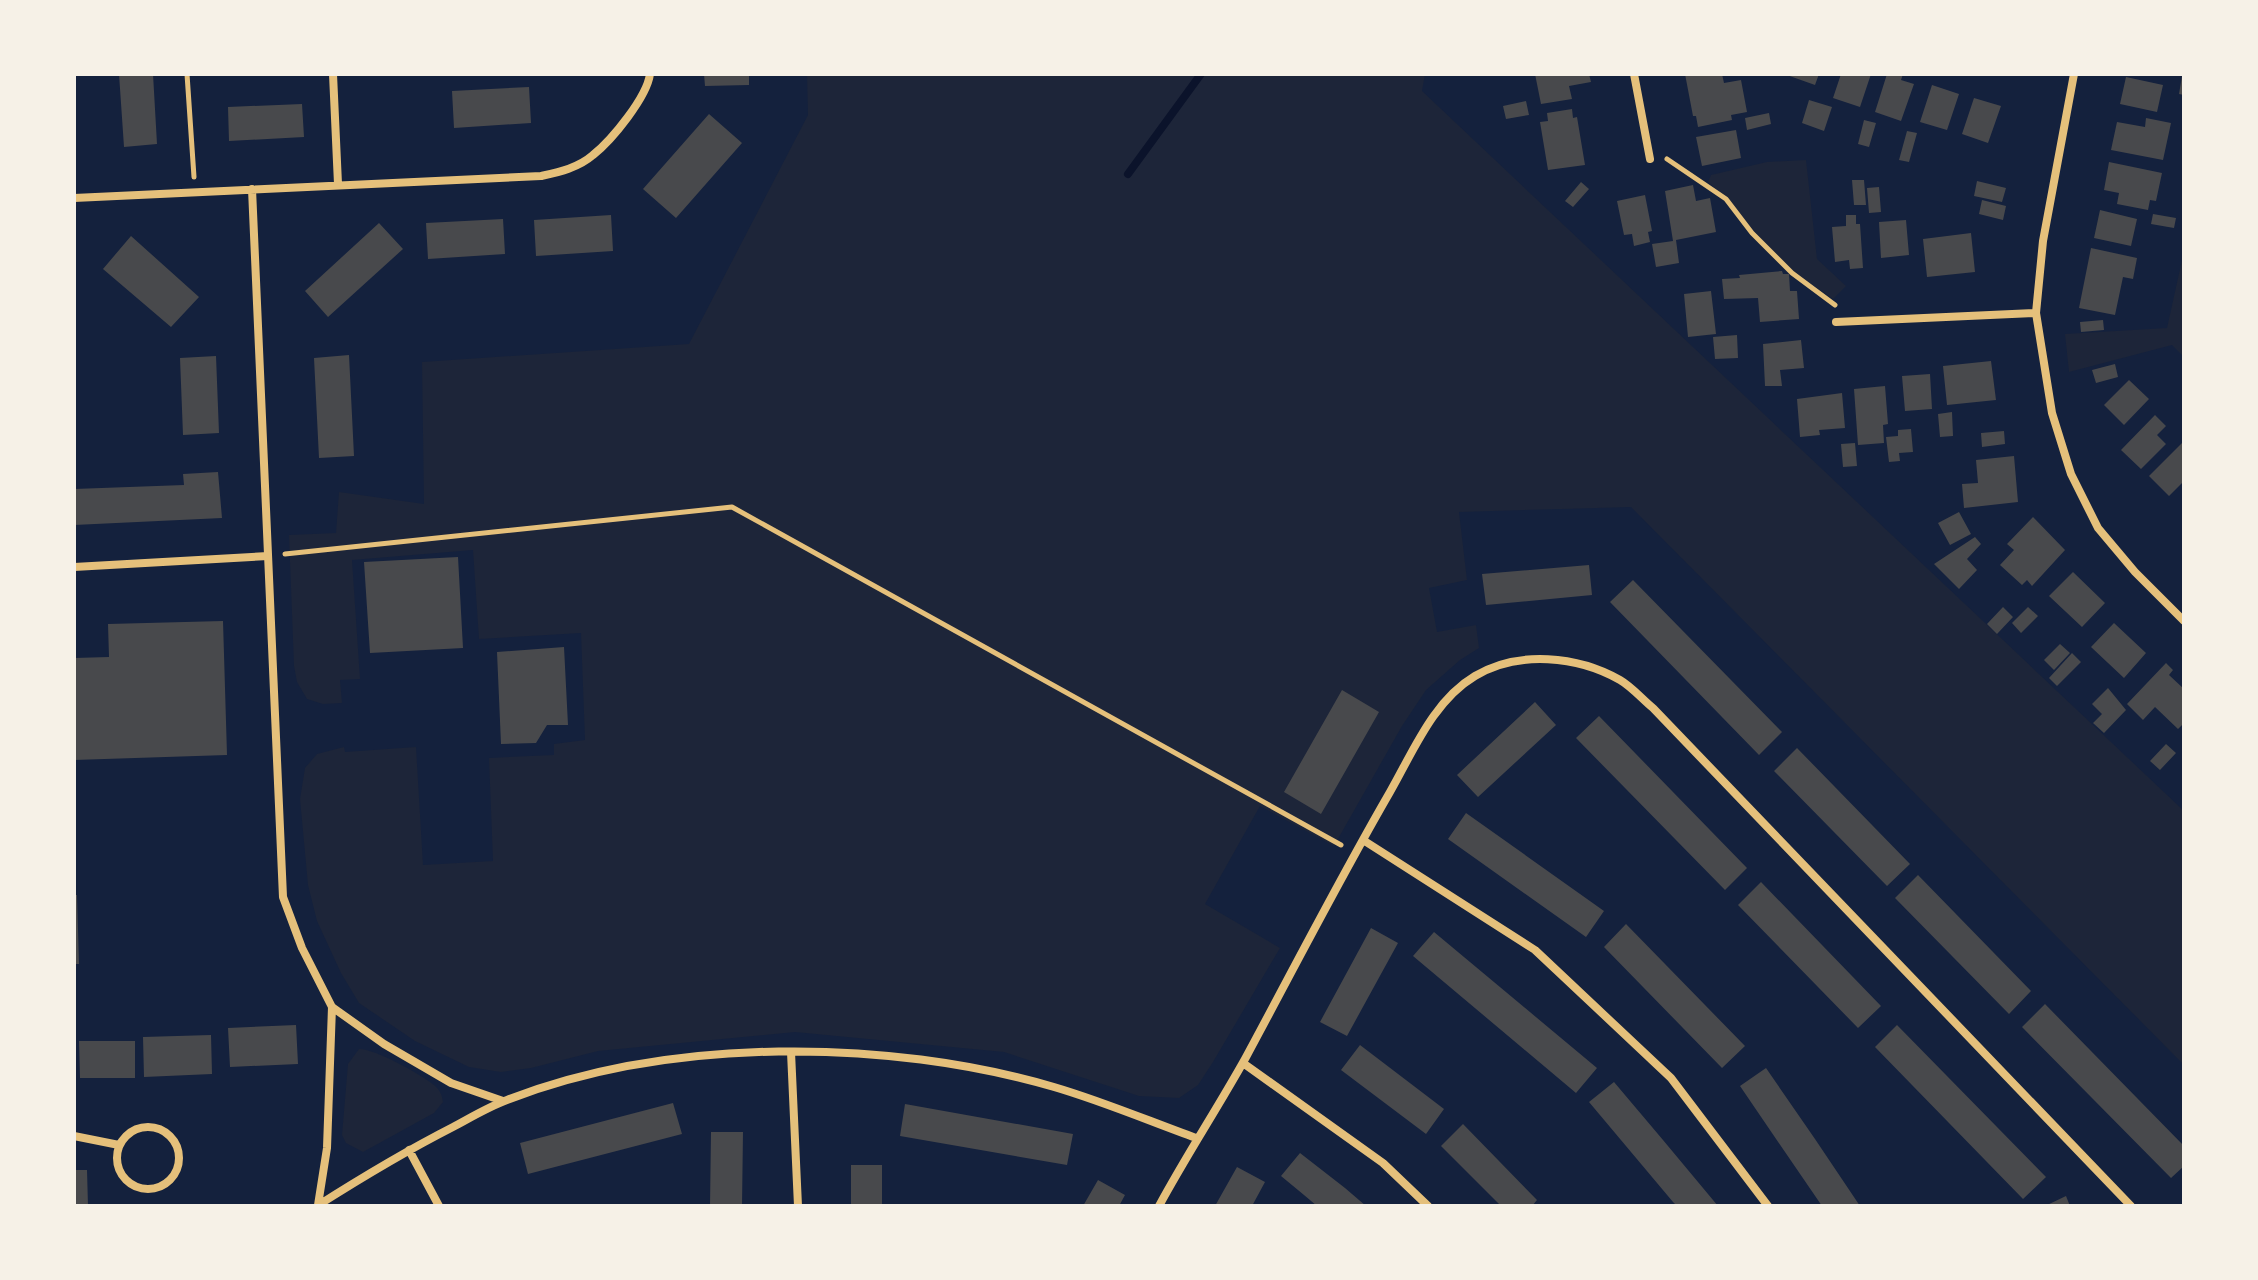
<svg xmlns="http://www.w3.org/2000/svg" width="2258" height="1280" font-family="Barlow,sans-serif">
<style>
.green{fill:#1d2539}
.lines{fill:none;stroke-linecap:round;stroke-linejoin:round}
.stream{stroke:#0b132b;stroke-width:8}
.building{fill:#48494c}
.path{stroke:#e5c07b;stroke-width:5}
.minor{stroke:#e5c07b;stroke-width:8}
</style>
<rect width="100%" height="100%" fill="#14213d"/>
<!-- green -->
<path class="green" d="M807,74H1425L1422,91L2184,811V1065L1631,507L1459,512L1467,580L1429,588L1437,632L1476,625L1479,648L1460,660L1426,690L1402,726L1334,846L1260,806L1205,904L1280,948L1213,1062L1198,1085L1179,1098L1139,1096L1004,1052L795,1032L598,1051L531,1068L501,1072L469,1067L415,1041L359,1003L341,973L317,921L308,885L300,799L305,768L317,754L344,747L345,752L416,747L423,865L493,861L489,758L554,755V744L585,740L581,633L479,639L473,550L352,560L360,679L340,680L342,703L323,704L307,699L297,682L294,666L289,535L336,533L339,492L424,504L422,362L689,344L808,115Z
M1806,160L1817,259L1846,286L1833,299C1816,287 1797,275 1782,261C1755,235 1737,206 1708,182L1711,175L1767,162Z
M2184,251V357L2172,345L2069,372L2065,334L2167,328Z
M359,1049C376,1049 420,1074 434,1085C440,1090 442,1095 443,1102L434,1113L363,1152L346,1143L342,1135L348,1064Z"/>
<g class="lines">
<!-- stream -->
<path class="stream" d="M1128,174L1201,74"/>
</g>
<!-- building -->
<path class="building" d="M119,74H153L157,144L124,147Z
M704,74H749V85L705,86Z
M1535,74H1589L1591,82L1569,86L1572,99L1541,104Z
M1685,74H1722L1724,83L1741,80L1747,112L1731,115L1732,120L1698,127L1696,116H1693Z
M1784,74H1819L1815,85Z
M1841,74H1871L1860,107L1833,98Z
M1887,74H1903L1901,80L1914,84L1901,121L1875,112Z
M2182,76H2184V95L2179,94Z
M2126,77L2163,85L2157,112L2120,104Z
M1932,85L1959,94L1947,130L1920,122Z
M529,87L531,123L454,128L452,91Z
M1974,98L2001,106L1988,143L1962,134Z
M1809,100L1832,107L1824,131L1802,123Z
M1526,101L1529,115L1506,119L1503,106Z
M302,104L304,137L229,141L228,107Z
M1572,109L1573,118L1577,117L1585,165L1548,170L1540,122L1548,121L1547,113Z
M1769,113L1771,124L1747,130L1745,118Z
M709,114L742,143L676,218L643,189Z
M2146,118L2171,123L2163,160L2111,150L2117,122L2145,127Z
M1864,120L1876,123L1869,147L1858,144Z
M1736,130L1741,158L1702,166L1696,137Z
M1907,131L1917,133L1909,162L1899,160Z
M2109,162L2162,173L2156,201L2150,200L2148,210L2117,204L2119,193L2104,190Z
M1852,180H1864L1866,205H1854Z
M1977,181L2006,188L2002,202L1974,196Z
M1581,182L1589,189L1573,207L1565,201Z
M1693,185L1696,201L1710,198L1716,232L1676,240L1679,263L1656,267L1652,244L1673,241L1665,191Z
M1879,187L1881,212L1869,213L1867,188Z
M1645,195L1652,231L1648,232L1650,242L1634,246L1632,234L1624,235L1617,201Z
M1982,200L2006,206L2003,220L1979,214Z
M2100,210L2137,219L2131,246L2094,238Z
M2153,214L2176,218L2174,228L2151,224Z
M611,215L613,251L536,256L534,220Z
M1846,215H1856V224H1860L1863,268L1850,269L1849,260L1835,262L1832,227L1846,226Z
M503,219L505,254L428,259L426,223Z
M1906,220L1909,255L1881,258L1879,222Z
M379,223L403,249L328,317L305,291Z
M1971,233L1975,272L1927,277L1923,239Z
M131,236L199,297L171,327L103,269Z
M2091,248L2137,258L2133,279L2123,277L2115,315L2079,308Z
M1782,271L1783,274H1789L1790,291H1797L1799,319L1760,322L1758,298L1724,299L1722,279L1740,278L1739,275Z
M1711,291L1716,334L1688,337L1684,294Z
M2103,320L2104,330L2081,332L2080,322Z
M1737,335L1738,358L1715,359L1713,337Z
M1801,340L1804,368L1780,370L1782,386H1765L1763,344Z
M349,355L354,456L319,458L314,358Z
M216,356L219,433L183,435L180,358Z
M1991,361L1996,400L1947,405L1943,366Z
M2115,364L2118,377L2096,383L2092,370Z
M1930,374L1932,409L1905,411L1902,376Z
M2129,380L2149,399L2124,425L2104,405Z
M1885,386L1888,424L1883,425L1884,443L1858,445L1854,389Z
M1842,393L1845,428L1819,430L1820,435L1800,437L1797,399Z
M1952,412L1953,436L1940,437L1938,414Z
M2155,415L2166,426L2157,435L2166,444L2141,469L2121,450Z
M1911,429L1913,452L1899,453L1900,461L1889,462L1886,437L1898,436V430Z
M2004,431L2005,444L1982,447L1981,433Z
M2184,441V481L2169,496L2149,476Z
M1855,443L1857,466L1843,467L1841,444Z
M2014,456L2018,502L1964,508L1962,484L1978,483L1976,460Z
M218,472L222,518L74,525V489L184,485L183,474Z
M1959,512L1971,534L1950,545L1938,523Z
M2033,517L2065,550L2032,586L2027,580L2022,585L2000,565L2014,550L2007,544Z
M1975,537L1981,544L1967,559L1977,570L1959,589L1934,564Z
M458,557L463,648L370,653L364,562Z
M1589,565L1592,595L1486,605L1482,574Z
M2073,572L2105,603L2082,627L2049,596Z
M1633,580L1782,732L1759,755L1610,602Z
M2003,607L2013,617L1997,634L1987,624Z
M2028,607L2038,616L2021,633L2012,623Z
M223,621L227,755L74,760V658L109,657L108,624Z
M2114,623L2146,653L2124,678L2091,647Z
M2060,644L2070,653L2054,670L2044,660Z
M564,647L568,725H547L536,743L501,744L497,652Z
M2072,653L2081,662L2057,686L2049,678Z
M2166,663L2173,670L2169,675L2184,689V723L2178,729L2155,707L2143,720L2127,704Z
M2108,688L2126,710L2104,733L2093,723L2102,714L2092,704Z
M1342,690L1379,712L1321,814L1284,792Z
M1535,702L1556,725L1478,797L1457,775Z
M1599,716L1747,868L1725,890L1576,738Z
M2166,744L2176,753L2160,770L2150,761Z
M1797,748L1910,864L1887,886L1774,771Z
M1466,813L1604,911L1586,937L1448,839Z
M1918,875L2031,991L2009,1014L1895,898Z
M1761,882L1881,1006L1858,1028L1738,905Z
M74,895H77L79,964H74Z
M1626,924L1745,1046L1722,1068L1604,947Z
M1371,928L1398,943L1347,1036L1320,1022Z
M1434,932L1597,1068L1576,1093L1413,956Z
M2045,1004L2184,1146V1166L2171,1178L2022,1027Z
M296,1025L298,1064L230,1067L228,1028Z
M1897,1025L2046,1177L2023,1199L1875,1047Z
M211,1035L212,1074L144,1077L143,1037Z
M79,1041H135V1078H80Z
M1360,1045L1444,1109L1426,1134L1341,1070Z
M1766,1068L1815,1139L1860,1206H1822L1772,1133L1740,1086Z
M1614,1082L1663,1140L1718,1206H1677L1673,1202L1589,1102Z
M673,1103L682,1134L528,1174L520,1143Z
M905,1104L1073,1134L1067,1165L900,1136Z
M1463,1124L1537,1200L1532,1206H1501L1441,1146Z
M711,1132H743L742,1206H710Z
M1300,1153L1345,1188L1366,1206H1317L1304,1195L1281,1176Z
M851,1165H882V1206H851Z
M1237,1167L1265,1182L1252,1206H1215Z
M74,1170H87L88,1206H74Z
M1098,1180L1125,1195L1119,1206H1083Z
M2066,1196L2070,1206H2045Z"/>
<g class="lines">
<!-- path -->
<path class="path" d="M187,74L194,177
M1667,159L1726,199L1752,233L1792,273L1835,305
M285,554L732,507L1341,845"/>
<!-- minor -->
<path class="minor" d="M333,74L338,184
M1634,74L1650,159
M2074,74L2043,241L2036,313L2052,413L2071,474L2098,528L2135,572L2184,621
M252,189L283,897L302,948L332,1007L384,1044L451,1083L503,1101
M74,198L541,176C559,172 578,168 593,155C612,140 647,97 650,74
M1836,322L2036,313
M74,567L268,556
M1363,840L1535,950L1671,1078L1768,1206
M791,1052L798,1206
M1243,1063L1383,1163L1428,1206
M117 1158a31 31 0 1 1 62 0a31 31 0 1 1-62 0Z
M74,1136L119,1145
M409,1150L439,1206
M318,1205L327,1148L332,1007
M317,1206C361,1178 406,1151 453,1127C470,1118 488,1107 507,1100C669,1037 887,1038 1054,1087C1102,1101 1149,1121 1196,1138
M1159,1206C1186,1156 1217,1109 1245,1059C1293,970 1339,880 1390,792C1413,752 1433,701 1475,676C1518,650 1578,656 1620,680C1632,687 1642,699 1653,708L2131,1206"/>
</g>
<!-- border -->
<rect width="2258" height="1280" fill="none" stroke="#f6f1e7" stroke-width="152"/>
</svg>
